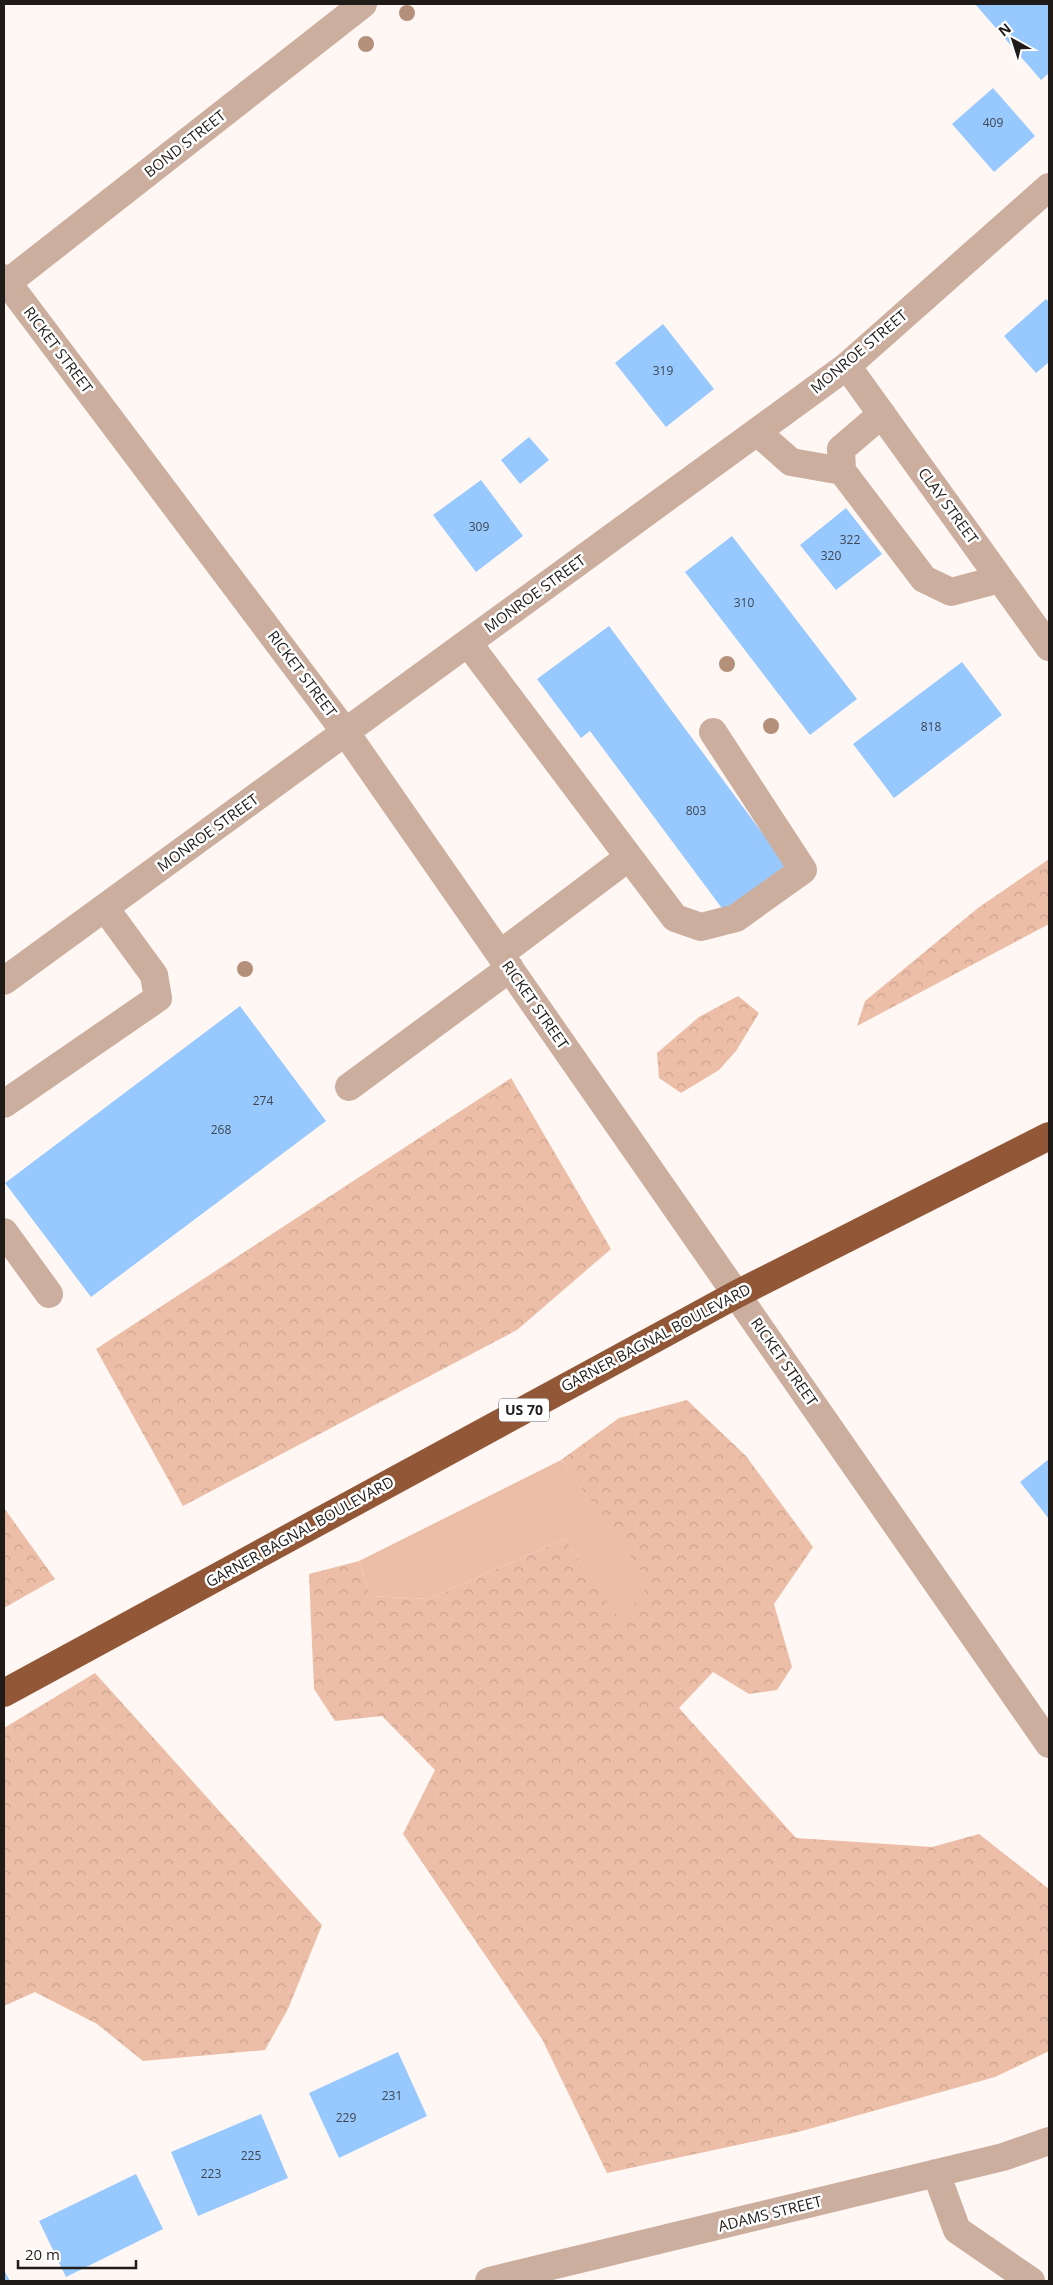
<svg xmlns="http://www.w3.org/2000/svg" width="1053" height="2285" font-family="'Open Sans',sans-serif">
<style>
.green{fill:#ecbea7}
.forest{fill:url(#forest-crowns)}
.building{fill:#98c9fe}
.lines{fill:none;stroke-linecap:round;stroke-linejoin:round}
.minor{stroke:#ccae9f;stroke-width:28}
.highway{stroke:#925737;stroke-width:28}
.tree{fill:#b48f7a}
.labels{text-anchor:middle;stroke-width:5;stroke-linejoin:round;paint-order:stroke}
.number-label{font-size:12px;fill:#3d4652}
.shield{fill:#fff;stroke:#625f5e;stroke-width:1}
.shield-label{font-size:14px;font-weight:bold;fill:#1f1b19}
.street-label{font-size:15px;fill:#1f1b19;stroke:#fff}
</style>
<defs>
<pattern id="forest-crowns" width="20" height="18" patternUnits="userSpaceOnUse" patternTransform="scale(1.25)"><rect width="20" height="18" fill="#ecbea7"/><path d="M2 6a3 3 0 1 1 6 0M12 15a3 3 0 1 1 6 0" fill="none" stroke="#caa38f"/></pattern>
</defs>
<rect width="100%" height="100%" fill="#fef7f4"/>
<!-- green -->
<path class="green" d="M561,1460L651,1583L621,1623L565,1539L428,1599L371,1596L359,1561Z"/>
<!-- forest -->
<path class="forest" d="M1049,859V924L857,1026L865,1001L978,908Z
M738,996L759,1013L736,1051L719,1070L681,1093L659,1078L657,1053L699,1017Z
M511,1078L611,1249L517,1330L183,1506L96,1349Z
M687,1400L746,1456L813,1547L774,1604L792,1667L777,1690L749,1694L713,1672L679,1708L796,1838L932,1847L979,1834L1049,1889V2051L995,2077L798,2132L607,2173L542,2039L403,1834L435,1770L382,1716L335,1721L314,1689L309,1574L359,1561L371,1596L428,1599L565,1539L621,1622L650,1583L561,1460L619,1418Z
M4,1508L55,1579L4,1608Z
M95,1673L322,1925L288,2009L265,2050L143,2061L97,2024L35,1992L4,2006V1728Z"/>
<!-- building -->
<path class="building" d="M975,4H1049V73L1041,80Z
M993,88L1035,136L994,172L952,124Z
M1046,299L1049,302V362L1036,373L1004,336Z
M663,324L714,389L666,427L615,363Z
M529,437L549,460L520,484L501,460Z
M481,480L523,536L476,572L433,515Z
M846,508L882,554L836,590L800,545Z
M732,536L857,699L810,735L685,572Z
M609,626L786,865L724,911L590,731L581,738L537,679Z
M962,662L1002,715L894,798L853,744Z
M240,1006L326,1121L91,1297L5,1183Z
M1049,1459V1519L1020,1482Z
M398,2052L427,2116L339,2158L309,2093Z
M261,2114L288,2178L198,2216L171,2152Z
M136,2174L163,2229L66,2277L39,2221Z
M4,2270L10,2281H4Z"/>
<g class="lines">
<!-- minor -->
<path class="minor" d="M4,278L346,733L1049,1744
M7,283L363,4
M847,366L1049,647
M882,414L841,449L842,471L924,579L951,592L1000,579
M757,432L791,462L842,471
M468,643L629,857L500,954
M629,857L675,918L701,927L736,918L803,870L713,732
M4,981L847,366L1049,187
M349,1087L510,968
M4,1104L158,998L154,975L105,908
M4,1232L49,1294
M936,2173L957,2230L1031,2281
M489,2281L1003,2157L1049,2141"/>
<!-- highway -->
<path class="highway" d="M4,1693L737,1294L1049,1136"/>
</g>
<!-- trees -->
<g class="tree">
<circle cx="407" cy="13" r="8"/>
<circle cx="366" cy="44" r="8"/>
<circle cx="727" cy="664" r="8"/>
<circle cx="771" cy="726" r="8"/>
<circle cx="245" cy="969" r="8"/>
</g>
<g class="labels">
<!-- number labels -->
<g class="number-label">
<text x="993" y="127">409</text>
<text x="663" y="375">319</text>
<text x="479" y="531">309</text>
<text x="850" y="544">322</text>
<text x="831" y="560">320</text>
<text x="744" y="607">310</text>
<text x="931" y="731">818</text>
<text x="696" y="815">803</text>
<text x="263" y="1105">274</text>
<text x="221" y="1134">268</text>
<text x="392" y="2100">231</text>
<text x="346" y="2122">229</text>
<text x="251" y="2160">225</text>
<text x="211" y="2178">223</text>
</g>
<!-- shield labels -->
<rect class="shield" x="499" y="1398.5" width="50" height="23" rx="4"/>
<g class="shield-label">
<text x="524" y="1415">US 70</text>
</g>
<!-- street labels -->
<g class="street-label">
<text transform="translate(185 144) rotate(-38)" y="5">BOND STREET</text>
<text transform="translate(58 350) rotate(53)" y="5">RICKET STREET</text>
<text transform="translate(859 352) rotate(-40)" y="5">MONROE STREET</text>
<text transform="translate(948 506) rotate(54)" y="5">CLAY STREET</text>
<text transform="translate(535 594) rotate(-36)" y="5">MONROE STREET</text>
<text transform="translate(302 674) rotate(53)" y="5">RICKET STREET</text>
<text transform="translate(208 833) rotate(-36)" y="5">MONROE STREET</text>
<text transform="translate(535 1005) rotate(55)" y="5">RICKET STREET</text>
<text transform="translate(656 1338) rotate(-28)" y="5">GARNER BAGNAL BOULEVARD</text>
<text transform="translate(784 1362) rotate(55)" y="5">RICKET STREET</text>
<text transform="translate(300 1532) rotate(-29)" y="5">GARNER BAGNAL BOULEVARD</text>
<text transform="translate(770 2214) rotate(-14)" y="5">ADAMS STREET</text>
</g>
</g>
<!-- border -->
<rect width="1053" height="2285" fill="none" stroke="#1f1b19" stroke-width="10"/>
<!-- north arrow -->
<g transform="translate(1013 40) rotate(321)" stroke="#ffffff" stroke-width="4" paint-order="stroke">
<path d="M0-4L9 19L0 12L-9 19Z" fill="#1f1b19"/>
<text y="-8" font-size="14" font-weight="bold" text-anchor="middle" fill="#1f1b19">N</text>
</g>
<!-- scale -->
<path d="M18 2260v8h118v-8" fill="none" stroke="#1f1b19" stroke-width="2.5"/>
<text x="25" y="2260" font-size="15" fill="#1f1b19" stroke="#ffffff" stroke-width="4" paint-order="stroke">20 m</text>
</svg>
